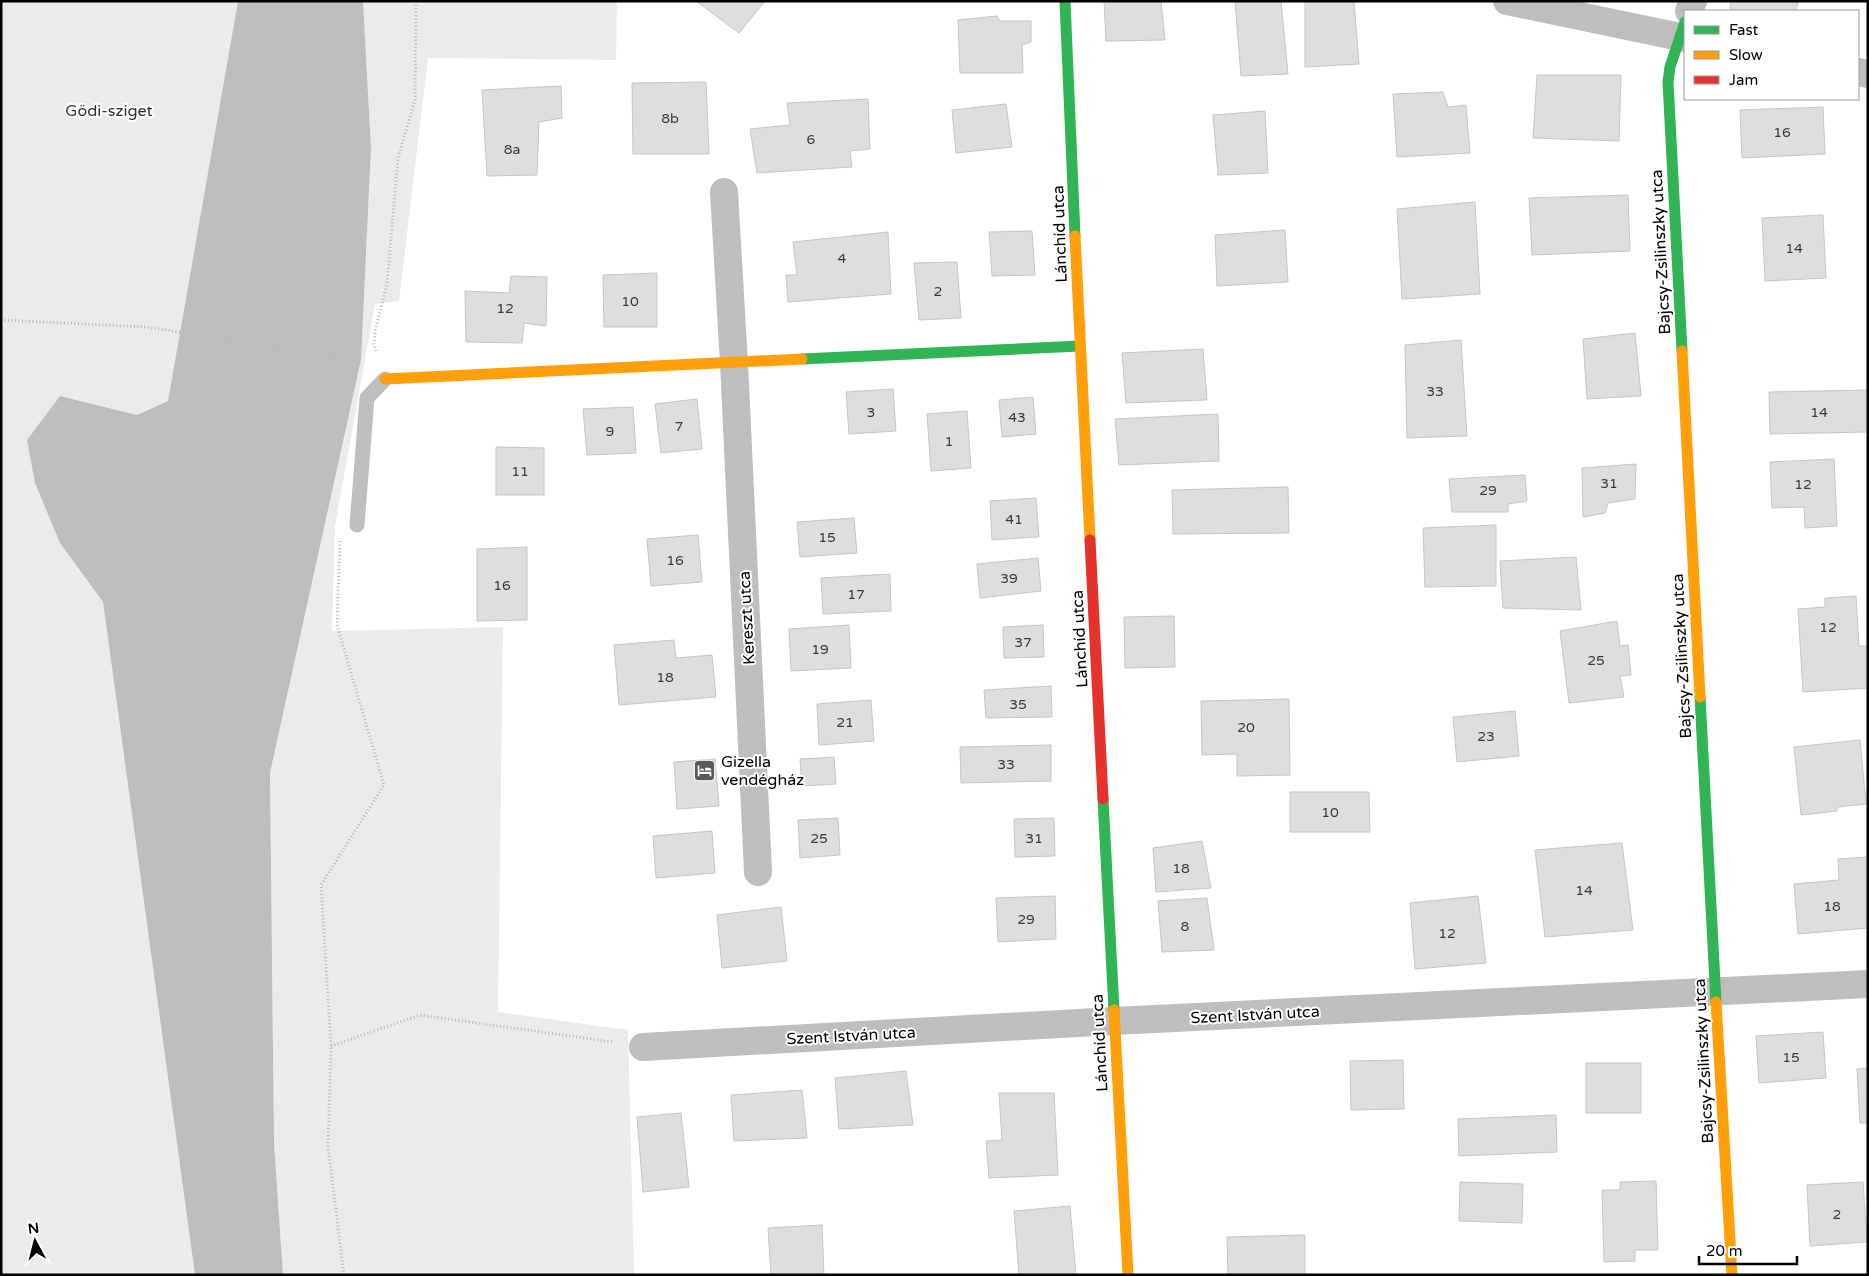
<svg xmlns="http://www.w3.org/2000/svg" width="1869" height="1276" font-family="'Varela Round',sans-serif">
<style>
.green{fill:#ebebeb}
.water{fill:#bdbdbd}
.building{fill:#dedede;stroke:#c6c6c6}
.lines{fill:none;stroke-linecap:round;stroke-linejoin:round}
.path{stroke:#b9b9b9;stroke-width:3;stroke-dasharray:1 2.5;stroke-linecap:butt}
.lane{stroke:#bebebe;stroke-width:15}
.street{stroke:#bebebe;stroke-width:28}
.fast{stroke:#30b455;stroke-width:11}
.slow{stroke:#ff9f0a;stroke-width:11}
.jam{stroke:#e5322d;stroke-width:11}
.labels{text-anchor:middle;stroke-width:4;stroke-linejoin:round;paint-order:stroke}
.number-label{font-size:14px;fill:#383838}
.park-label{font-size:16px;fill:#313131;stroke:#fff}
.street-label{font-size:16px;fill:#000;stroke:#fff}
.poi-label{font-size:16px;fill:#000;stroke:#fff;text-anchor:start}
</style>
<rect width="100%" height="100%" fill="#fff"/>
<!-- green -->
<path class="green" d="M1,1H238L168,401L137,415L60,396V543L103,602L195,1275H1Z
M363,1H617L616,60L428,58L399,301L375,304L335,526L332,631L503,627L498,1012L628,1030L634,1275H283L274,1143L270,773L361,360L371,148Z"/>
<!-- water -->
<path class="water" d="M238,1H363L371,148L361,360L270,773L274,1143L283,1275H195L103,602L60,543L35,483L27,440L60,396L137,415L168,401Z"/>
<!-- building -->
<path class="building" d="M696,1H765L739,33Z
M1104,1H1161L1165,40L1106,41Z
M1235,1H1281L1288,74L1241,76Z
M1305,1H1354L1359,64L1305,67Z
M1731,1H1798L1796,11H1741L1730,9Z
M997,16L1000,21H1031V42L1022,45L1023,73H960L958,20Z
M1537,75H1621L1619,141L1533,138Z
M706,82L709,154H633L632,83Z
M561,86L562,118L539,122L537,175L487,176L482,90Z
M1443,92L1448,107L1466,105L1470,153L1397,157L1393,94Z
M868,99L870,149L850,151L852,167L757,173L750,129L790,125L787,103Z
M1006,104L1012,147L956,153L952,110Z
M1823,107L1825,154L1742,158L1740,110Z
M1265,111L1268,173L1218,175L1213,115Z
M1628,195L1630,251L1532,255L1529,198Z
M1475,202L1480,294L1402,299L1397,209Z
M1823,215L1826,278L1765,281L1762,218Z
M1285,230L1288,282L1217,286L1215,235Z
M1032,231L1035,275L992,276L989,232Z
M888,232L891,294L788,302L786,275H797L793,242Z
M957,262L961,318L919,320L914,263Z
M657,273V327H604L603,275Z
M511,276L547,277L546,326L524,323L522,343L466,342L465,291L509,293Z
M1635,333L1641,396L1587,399L1583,339Z
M1461,340L1467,436L1407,438L1405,345Z
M1203,349L1207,400L1126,403L1122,353Z
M893,389L896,431L849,434L846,392Z
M1868,390V432L1770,434L1769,392Z
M1033,397L1036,434L1002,437L999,400Z
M697,399L702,449L661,453L655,404Z
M633,407L636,453L587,455L583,409Z
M967,411L971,468L931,471L927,414Z
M1218,414L1219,461L1119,465L1115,419Z
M496,447L544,448V495H496Z
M1834,459L1837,526L1805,528L1804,507L1772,508L1770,462Z
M1636,464L1635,499L1608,503L1605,513L1583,517L1582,468Z
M1525,475L1527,501L1508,504V512H1452L1449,479Z
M1288,487L1289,533L1173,534L1172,490Z
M1036,498L1039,537L992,540L990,501Z
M854,518L857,553L800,557L797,522Z
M1496,525V586L1425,587L1423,528Z
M698,535L702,582L651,586L647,539Z
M527,547V620L477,621V549Z
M1576,557L1581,610L1503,608L1500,561Z
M1038,558L1041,591L980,598L977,564Z
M890,574L891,611L823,614L821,578Z
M1856,596L1859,646H1868V688L1803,692L1798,609L1825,607V598Z
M1174,616L1175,667L1125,668L1124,617Z
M1617,621L1620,646L1628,645L1631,675L1620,676L1624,697L1569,703L1560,631Z
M849,625L851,668L791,671L789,629Z
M1043,625L1044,657L1004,658L1003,627Z
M674,640L676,658L712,655L716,697L619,705L614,645Z
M1051,686L1052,717L986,718L984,690Z
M1289,699L1290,775L1237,776V754L1202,755L1201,701Z
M871,700L874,741L819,745L817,704Z
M1515,711L1519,756L1457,762L1453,717Z
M1860,740L1866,804L1837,807V811L1801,815L1794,747Z
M1051,745V781L961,783L960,747Z
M834,757L836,784L802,786L800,759Z
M715,759L719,806L677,809L674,762Z
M1290,792H1369L1370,832H1290Z
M838,818L840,855L800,858L798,820Z
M1054,818L1055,856L1015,857L1014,819Z
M712,831L715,873L656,878L653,836Z
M1202,841L1211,888L1156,892L1153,848Z
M1622,843L1633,930L1545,937L1535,850Z
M1868,857V928L1798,934L1794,884L1839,880L1838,859Z
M1055,896L1056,939L998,942L996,898Z
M1478,896L1486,963L1415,969L1410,903Z
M1207,898L1214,950L1162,952L1158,901Z
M781,907L787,961L722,968L717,915Z
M1823,1032L1826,1078L1759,1083L1756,1036Z
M1403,1060L1404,1109L1351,1110L1350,1061Z
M1586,1063H1641V1113H1586Z
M1868,1068V1123H1860L1857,1069Z
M906,1071L913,1125L839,1129L835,1078Z
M802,1090L807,1138L734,1141L731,1095Z
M999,1093H1054L1058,1175L989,1178L986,1141L1002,1140Z
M681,1113L689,1187L643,1192L637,1117Z
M1556,1115L1557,1152L1459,1156L1458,1119Z
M1656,1181L1658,1250H1635V1261L1604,1262L1602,1190H1620V1182Z
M1460,1182L1523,1184L1522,1223L1459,1221Z
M1863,1182L1867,1242L1810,1246L1807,1185Z
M1070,1206L1076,1275H1019L1014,1211Z
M822,1225L824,1275H771L768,1228Z
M1305,1235V1275H1228L1227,1237Z"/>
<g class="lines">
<!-- path -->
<path class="path" d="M1,320L147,327L361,360
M376,351L374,344L375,331L387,284L398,158L415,100L416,1
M340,541L337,625L384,785L321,885L331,1046L328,1146L344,1275
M331,1046L420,1015L613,1042"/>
<!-- lane -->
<path class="lane" d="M357,525L367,398L385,379"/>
<!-- street -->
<path class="street" d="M1507,1L1685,38
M1689,11L1693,1
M1858,72L1868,74
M724,192L734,363L758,872
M643,1047L1114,1021L1868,984"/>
<!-- fast -->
<path class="fast" d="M1065,1L1075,236
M1682,351L1668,82L1670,67L1685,22
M802,359L1080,346
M1700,697L1716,1002
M1103,799L1114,1010"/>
<!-- slow -->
<path class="slow" d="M1075,236L1090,540
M1682,351L1700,697
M385,379L802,359
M1716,1002L1732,1275
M1114,1010L1128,1275"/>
<!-- jam -->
<path class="jam" d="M1090,540L1103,799"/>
</g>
<!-- icons -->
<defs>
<symbol id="hotel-square" viewBox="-11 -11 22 22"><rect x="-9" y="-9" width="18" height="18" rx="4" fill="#595959" stroke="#fff"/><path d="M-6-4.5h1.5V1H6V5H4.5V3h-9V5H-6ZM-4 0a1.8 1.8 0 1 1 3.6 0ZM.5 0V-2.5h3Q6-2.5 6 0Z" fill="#fff"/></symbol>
</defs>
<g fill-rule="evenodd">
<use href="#hotel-square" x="692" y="758" width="25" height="25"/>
</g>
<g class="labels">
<!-- number labels -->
<g class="number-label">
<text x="670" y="123">8b</text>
<text x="1782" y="137">16</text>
<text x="811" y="144">6</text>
<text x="512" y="154">8a</text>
<text x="1794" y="253">14</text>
<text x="842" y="263">4</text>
<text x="938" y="296">2</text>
<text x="630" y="306">10</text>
<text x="505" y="313">12</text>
<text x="1435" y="396">33</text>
<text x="871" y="417">3</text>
<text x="1819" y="417">14</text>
<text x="1017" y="422">43</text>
<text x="679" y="431">7</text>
<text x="610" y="436">9</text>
<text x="949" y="446">1</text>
<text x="520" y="476">11</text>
<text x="1609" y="488">31</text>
<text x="1803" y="489">12</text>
<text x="1488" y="495">29</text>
<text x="1014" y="524">41</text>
<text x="827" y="542">15</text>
<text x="675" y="565">16</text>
<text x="1009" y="583">39</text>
<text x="502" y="590">16</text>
<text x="856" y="599">17</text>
<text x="1828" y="632">12</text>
<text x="1023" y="647">37</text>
<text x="820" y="654">19</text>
<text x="1596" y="665">25</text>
<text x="665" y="682">18</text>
<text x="1018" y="709">35</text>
<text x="845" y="727">21</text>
<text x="1246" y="732">20</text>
<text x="1486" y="741">23</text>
<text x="1006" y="769">33</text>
<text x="1330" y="817">10</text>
<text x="819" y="843">25</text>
<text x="1034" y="843">31</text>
<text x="1181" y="873">18</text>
<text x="1584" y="895">14</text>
<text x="1832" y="911">18</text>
<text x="1026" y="924">29</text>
<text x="1185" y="931">8</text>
<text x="1447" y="938">12</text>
<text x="1791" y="1062">15</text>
<text x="1837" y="1219">2</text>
</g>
<!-- park labels -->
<g class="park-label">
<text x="109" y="116">Gödi-sziget</text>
</g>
<!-- street labels -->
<g class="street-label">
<text transform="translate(1059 234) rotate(-92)" y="6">Lánchíd utca</text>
<text transform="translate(1660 252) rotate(-93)" y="6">Bajcsy-Zsilinszky utca</text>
<text transform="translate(746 618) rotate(-93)" y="6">Kereszt utca</text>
<text transform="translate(1079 639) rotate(-93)" y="6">Lánchíd utca</text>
<text transform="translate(1681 656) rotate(-93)" y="6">Bajcsy-Zsilinszky utca</text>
<text transform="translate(1255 1014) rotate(-3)" y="6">Szent István utca</text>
<text transform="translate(851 1035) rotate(-3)" y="6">Szent István utca</text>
<text transform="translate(1099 1043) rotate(-93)" y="6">Lánchíd utca</text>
<text transform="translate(1703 1061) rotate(-93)" y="6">Bajcsy-Zsilinszky utca</text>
</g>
<!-- poi labels -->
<g class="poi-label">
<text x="721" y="767">Gizella<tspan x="721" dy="18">vendégház</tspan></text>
</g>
</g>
<!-- border -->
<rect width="1869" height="1276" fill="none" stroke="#000000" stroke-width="5"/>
<!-- legend -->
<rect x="1684" y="10" width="175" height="90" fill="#ffffff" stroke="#999999"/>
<rect x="1694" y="26" width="25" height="8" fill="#30b455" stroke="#999999"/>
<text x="1729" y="35" font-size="15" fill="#000000">Fast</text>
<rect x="1694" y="51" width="25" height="8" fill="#ff9f0a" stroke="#999999"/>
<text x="1729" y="60" font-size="15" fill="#000000">Slow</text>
<rect x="1694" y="76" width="25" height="8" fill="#e5322d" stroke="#999999"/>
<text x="1729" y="85" font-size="15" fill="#000000">Jam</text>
<!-- north arrow -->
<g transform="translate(35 1241) rotate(353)" stroke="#ffffff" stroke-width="4" paint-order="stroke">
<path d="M0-4L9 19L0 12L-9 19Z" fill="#000000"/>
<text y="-8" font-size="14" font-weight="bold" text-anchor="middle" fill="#000000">N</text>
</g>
<!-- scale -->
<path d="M1699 1256v8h98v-8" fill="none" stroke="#000000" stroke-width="2.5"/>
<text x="1706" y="1256" font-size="15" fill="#000000" stroke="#ffffff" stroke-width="4" paint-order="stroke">20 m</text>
</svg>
